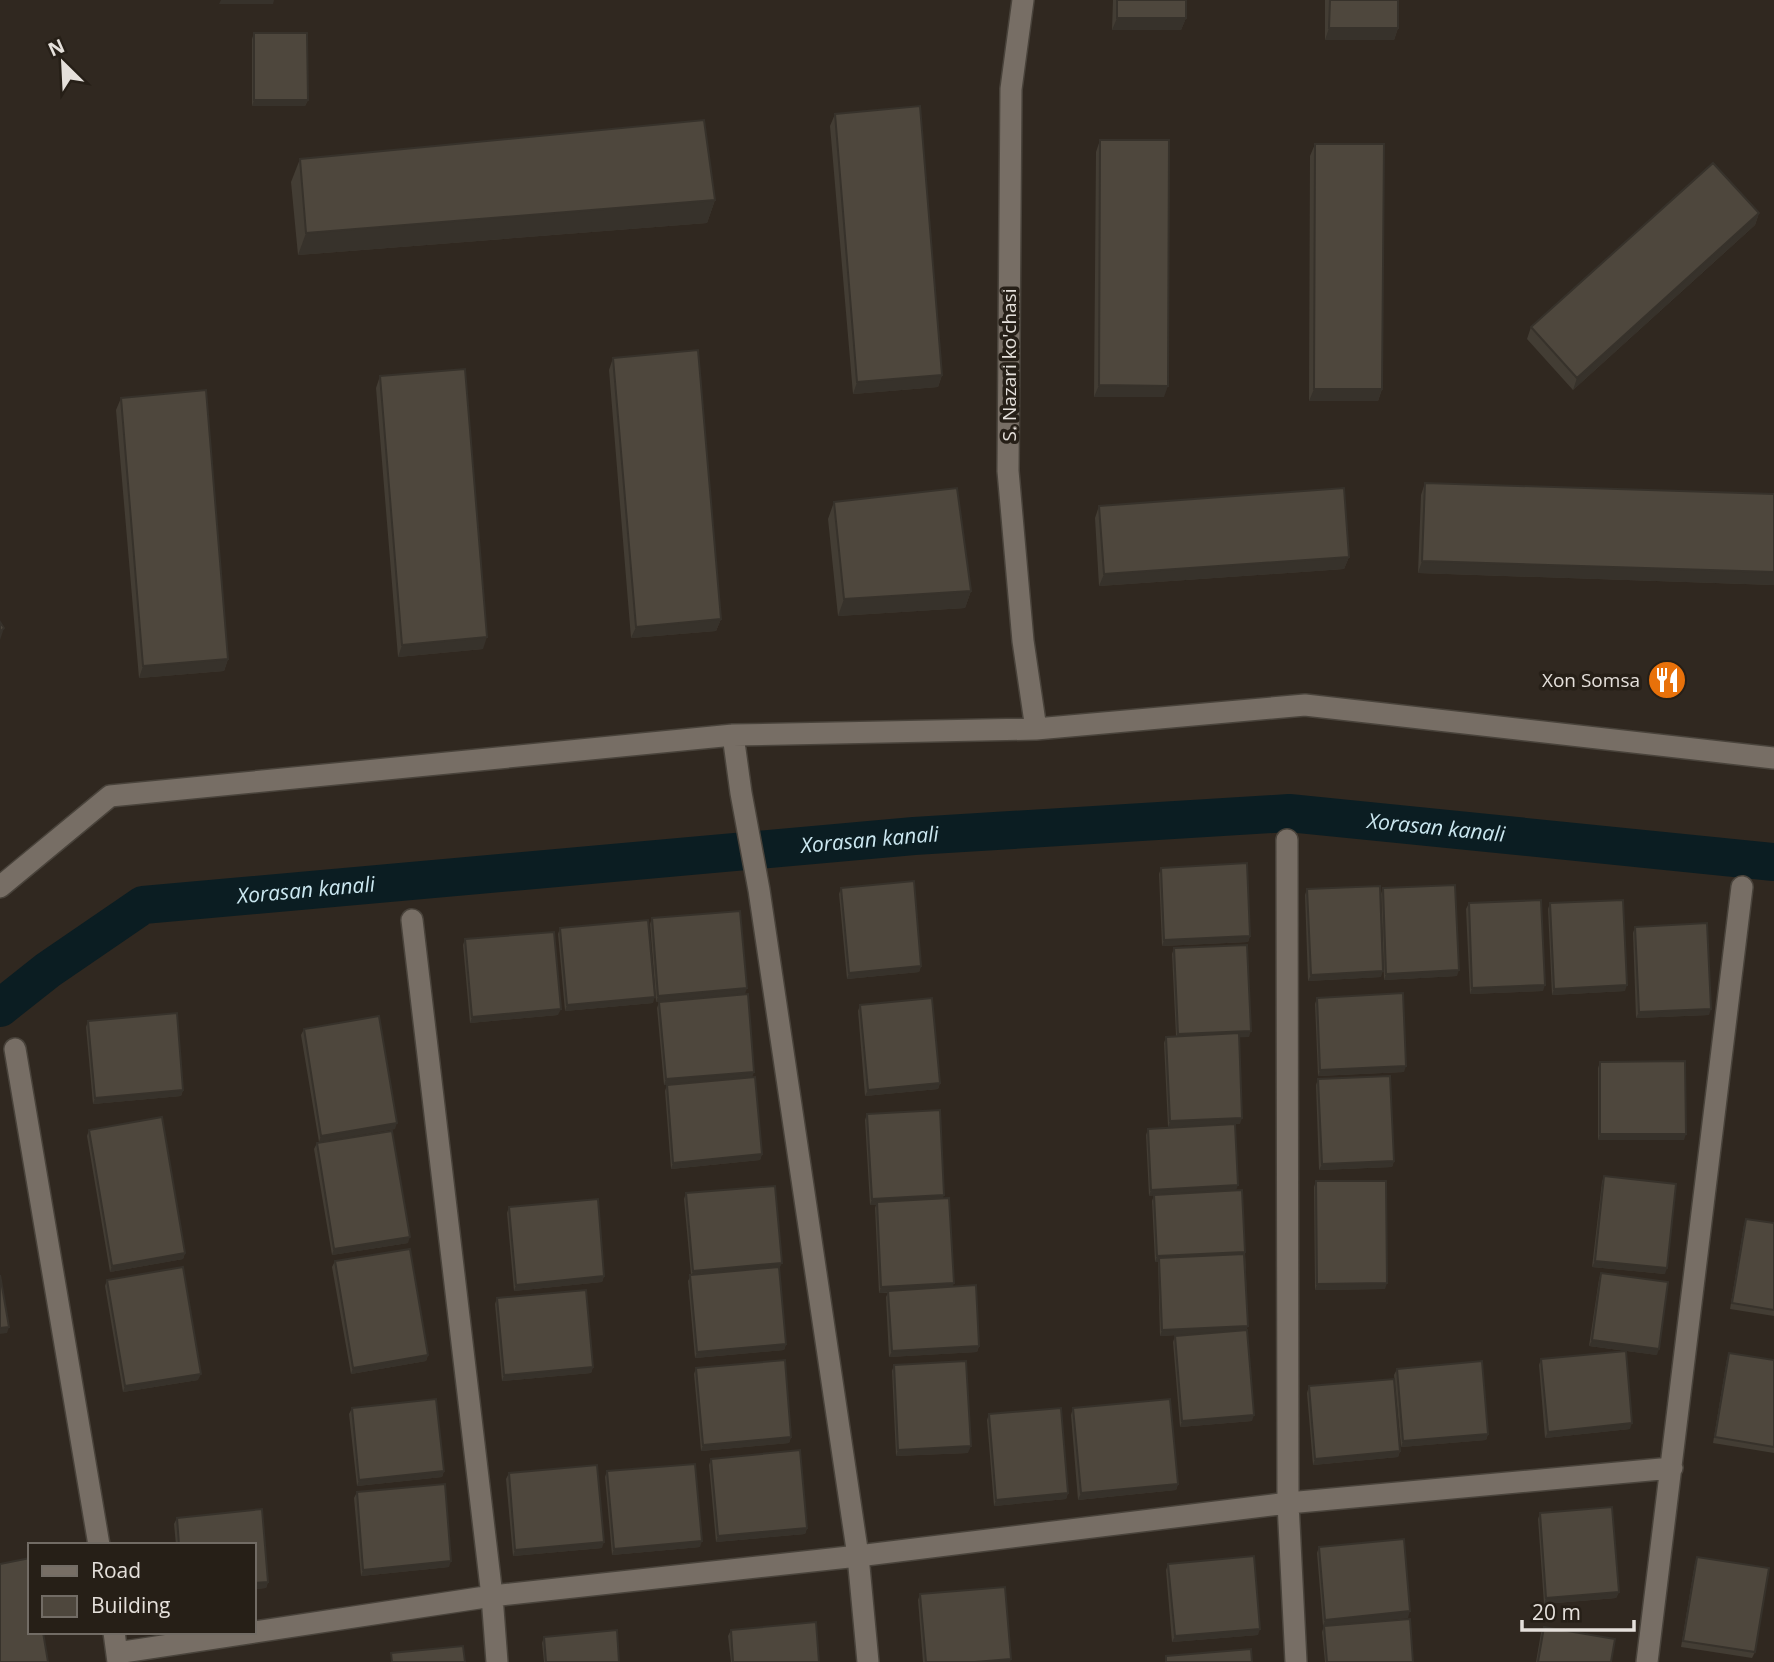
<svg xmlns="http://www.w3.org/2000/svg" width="1774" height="1662" font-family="'Open Sans',sans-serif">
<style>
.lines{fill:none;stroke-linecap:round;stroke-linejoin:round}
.canal{stroke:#0b1d22;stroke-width:38}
.minor-casing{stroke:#49433b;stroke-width:24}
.minor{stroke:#776e65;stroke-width:21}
.wall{fill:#433d34}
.shaded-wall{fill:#37322b}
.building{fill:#4e473d;stroke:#37322b;stroke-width:2}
.labels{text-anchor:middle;stroke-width:7;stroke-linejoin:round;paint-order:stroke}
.street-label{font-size:19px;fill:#e5e0db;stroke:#261f17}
.poi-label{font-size:19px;fill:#e5e0db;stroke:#261f17;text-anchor:end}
.water-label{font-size:21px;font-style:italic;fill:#cbe7f0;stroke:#261f17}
</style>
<rect width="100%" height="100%" fill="#302820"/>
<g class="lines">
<!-- canal -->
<path class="canal" id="s1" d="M0,1008L48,970L143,905L914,836L1289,813L1774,862"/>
<defs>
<path id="minor" d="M1023,0L1011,89L1008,471L1023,641L1036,729
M733,735L741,793L759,890L858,1556L868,1662
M1287,840L1288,1503L1296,1662
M0,887L110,796L733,735L1036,729L1305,705L1774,758
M412,920L492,1596L497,1662
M15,1049L99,1545
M114,1632L118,1662
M117,1653L492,1596L858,1556L1288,1503L1672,1468
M1647,1662L1742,887"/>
</defs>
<!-- minor casing -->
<use href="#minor" class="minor-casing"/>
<!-- minor -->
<use href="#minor" class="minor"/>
</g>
<!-- wall -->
<path class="wall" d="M1113,0H1186V18L1181,30H1112Z
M1325,0H1398V28L1394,40H1325Z
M254,33L308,100L305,106H252V39Z
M835,114L942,375L938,387L853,394L830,126Z
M1100,140L1164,397H1094L1096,152Z
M1315,144L1382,389L1378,401H1309L1310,156Z
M300,159L715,200L707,223L298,255L291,182Z
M1759,213L1755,225L1573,390L1527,339L1531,327Z
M613,358L721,619L716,631L631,638L609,370Z
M380,376L483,649L398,657L376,388Z
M121,398L228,659L224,671L139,678L116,410Z
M1425,483L1774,494V585L1418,573L1421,495Z
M834,502L971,591L965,608L838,616L828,519Z
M1099,506L1349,557L1344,569L1099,586L1095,518Z
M1161,868L1250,936L1248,942L1162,946L1159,874Z
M841,888L921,966L919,972L847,979L839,894Z
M1383,888L1457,976L1384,980L1381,894Z
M1307,889L1381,977L1308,981L1305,895Z
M1469,903L1543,991L1470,994L1466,909Z
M1550,903L1625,991L1552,995L1548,909Z
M652,918L745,994L656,1002L650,924Z
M1635,927L1709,1015L1636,1018L1633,933Z
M560,928L653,1003L565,1011L558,934Z
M465,939L558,1015L470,1023L463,945Z
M1174,948L1249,1037H1239L1240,1124H1235L1236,1190L1245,1252L1248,1326L1246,1330L1252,1421L1180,1427L1173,1342L1175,1336L1195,1334L1160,1336L1158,1262H1155L1152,1201L1154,1195L1149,1196L1146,1135L1148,1129L1168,1127L1164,1043L1166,1037L1176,1036L1172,954Z
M1317,998L1404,1072L1318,1076L1315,1004Z
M659,1002L752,1077L762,1154L760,1160L671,1169L665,1091L667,1085H674H664L657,1008Z
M860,1005L940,1083L938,1089L865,1096L858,1011Z
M88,1021L183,1090L181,1096L93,1104L86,1027Z
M304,1029L395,1129L319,1142L301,1035Z
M1600,1062L1684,1140H1598V1068Z
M1318,1079L1394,1161L1392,1167L1319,1170L1316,1085Z
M867,1114L943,1198L952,1287L979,1346L977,1352L889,1357L886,1297L888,1293H879L875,1208L876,1205H870L865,1120Z
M89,1130L185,1253L183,1259L110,1272L87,1136Z
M317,1143L408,1243L332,1255L314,1149Z
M1604,1176L1665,1274L1592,1267L1602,1182Z
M1316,1181L1385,1289L1315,1290L1314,1187Z
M686,1193L779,1269L786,1344L784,1350L695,1358L688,1281L691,1275L684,1199Z
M509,1207L604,1276L602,1282L514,1291L507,1213Z
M1746,1219L1774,1223V1316L1730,1309L1744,1225Z
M335,1261L428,1355L426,1361L351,1374L332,1267Z
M1601,1273L1657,1355L1589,1346L1599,1279Z
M107,1280L198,1380L123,1392L105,1286Z
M497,1298L593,1367L591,1373L502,1381L495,1304Z
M1729,1353L1774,1360V1453L1713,1443L1727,1359Z
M1541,1359L1630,1429L1545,1438L1539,1365Z
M894,1365L968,1453L896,1456L892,1371Z
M696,1368L791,1437L789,1443L701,1451L694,1374Z
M1397,1369L1488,1434L1486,1440L1401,1447L1394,1375Z
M1309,1386L1400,1451L1398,1457L1313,1465L1307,1393Z
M352,1408L444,1471L442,1477L357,1486L349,1414Z
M1073,1408L1178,1484L1176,1490L1078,1500L1071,1415Z
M989,1414L1068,1493L1066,1499L994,1506L987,1420Z
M711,1459L807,1528L805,1534L716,1542L709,1465Z
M607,1471L700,1547L612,1555L605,1477Z
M509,1473L602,1548L513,1556L506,1479Z
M357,1492L449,1567L361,1576L354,1498Z
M262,1509L268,1582L266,1588L254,1589V1545H176L174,1524L177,1518Z
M1540,1513L1619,1592L1616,1598L1544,1604L1538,1519Z
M1319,1547L1408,1618L1323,1626L1317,1553Z
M1697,1557L1755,1652L1752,1658L1681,1647L1695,1563Z
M1168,1564L1258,1635L1172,1642L1166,1570Z
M920,1594L1010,1662H923L918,1600Z
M1324,1626L1413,1662H1325L1322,1632Z
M1544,1627L1611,1662H1536L1541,1633Z
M731,1630L819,1662H731L728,1636Z
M544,1637L619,1662H544L542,1643Z"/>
<!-- shaded-wall -->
<path class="shaded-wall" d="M221,0H274L273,4H219Z
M1117,18H1186L1181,30H1112Z
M1329,28H1398L1394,40H1325Z
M254,100H308L305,106H252Z
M715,200L707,223L298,255L306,233Z
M1759,213L1755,225L1573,390L1577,378Z
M942,375L938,387L853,394L857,382Z
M1099,385L1168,386L1164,397H1094Z
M1314,389H1382L1378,401H1309Z
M1349,557L1344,569L1099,586L1104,574Z
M1422,561L1774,572V585L1418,573Z
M971,591L965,608L838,616L844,599Z
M721,619L716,631L631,638L636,627Z
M4,628L0,640V632Z
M487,637L483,649L398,657L402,645Z
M228,659L224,671L139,678L143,666Z
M1250,936L1248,942L1162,946L1164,940Z
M921,966L919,972L847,979L849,973Z
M1459,970L1457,976L1384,980L1386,974Z
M1383,971L1381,977L1308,981L1311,975Z
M1545,985L1543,991L1470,994L1472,988Z
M1627,985L1625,991L1552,995L1554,989Z
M747,988L745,994L656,1002L658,996Z
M655,997L653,1003L565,1011L567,1005Z
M561,1009L558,1015L470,1023L472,1017Z
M1711,1009L1709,1015L1636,1018L1639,1012Z
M1251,1031L1249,1037L1176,1040L1178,1034Z
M1406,1066L1404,1072L1318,1076L1320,1070Z
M754,1072L752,1078L664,1085L666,1079Z
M940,1083L938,1089L865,1096L868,1090Z
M183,1090L181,1096L93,1104L95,1098Z
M1242,1118L1240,1124L1168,1127L1170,1121Z
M397,1123L395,1129L319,1142L321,1136Z
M1600,1134H1686L1684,1140H1598Z
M762,1154L760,1160L671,1169L673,1163Z
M1394,1161L1392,1167L1319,1170L1322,1164Z
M1238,1185L1236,1191L1149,1196L1151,1190Z
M944,1195L942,1201L877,1202L876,1205H870L872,1199Z
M410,1237L408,1243L332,1255L334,1249Z
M1245,1252L1242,1258H1159L1158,1262H1155L1157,1256Z
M185,1253L183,1259L110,1272L112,1266Z
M1595,1261L1667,1268L1665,1274L1592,1267Z
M782,1263L779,1269L691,1277L693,1271Z
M604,1276L602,1282L514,1291L516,1285Z
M954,1283L952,1289L879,1293L881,1287Z
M1387,1283L1385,1289L1315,1290L1317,1284Z
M1248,1326L1245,1332L1160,1336L1162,1330Z
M9,1327L7,1333L0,1334V1328Z
M1592,1340L1659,1349L1657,1355L1589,1346Z
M786,1344L784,1350L695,1358L697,1352Z
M979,1346L977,1352L889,1357L892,1351Z
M428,1355L426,1361L351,1374L353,1368Z
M593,1367L591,1373L502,1381L504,1375Z
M201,1374L198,1380L123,1392L125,1386Z
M1254,1415L1252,1421L1180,1427L1182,1421Z
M1632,1423L1630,1429L1545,1438L1548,1432Z
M1488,1434L1486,1440L1401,1447L1403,1441Z
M791,1437L789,1443L701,1451L703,1445Z
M971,1446L968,1453L896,1456L898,1450Z
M1400,1451L1398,1457L1313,1465L1315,1459Z
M444,1471L442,1477L357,1486L359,1480Z
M1178,1484L1176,1490L1078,1500L1081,1493Z
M1068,1493L1066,1499L994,1506L996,1500Z
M807,1528L805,1534L716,1542L718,1536Z
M702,1541L700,1547L612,1555L614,1549Z
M604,1542L602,1548L513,1556L515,1550Z
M451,1561L449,1567L361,1576L363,1570Z
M268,1582L266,1588L254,1589V1583Z
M1619,1592L1616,1598L1544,1604L1546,1598Z
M1410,1611L1408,1618L1323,1626L1325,1620Z
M1260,1629L1258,1635L1172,1642L1175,1636Z
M1011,1659L1010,1662H975Z"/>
<!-- building -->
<path class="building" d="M1117,0H1186V18H1117Z
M1330,0H1398V28H1329Z
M254,33H307L308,100H254Z
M920,106L942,375L857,382L835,114Z
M704,120L715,200L306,233L300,159Z
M1100,140H1169L1168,386L1099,385Z
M1315,144H1384L1382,389H1314Z
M1713,163L1759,213L1577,378L1531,327Z
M698,350L721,619L636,627L613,358Z
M465,369L487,637L402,645L380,376Z
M206,390L228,659L143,666L121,398Z
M1425,483L1774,494V572L1422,561Z
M957,488L971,591L844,599L834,502Z
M1344,488L1349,557L1104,574L1099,506Z
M0,622L4,628L0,632Z
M1247,863L1250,936L1164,940L1161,868Z
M914,881L921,966L849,973L841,888Z
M1455,885L1459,970L1386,974L1383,888Z
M1380,886L1383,971L1311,975L1307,889Z
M1541,900L1545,985L1472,988L1469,903Z
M1623,900L1627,985L1554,989L1550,903Z
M740,911L747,988L658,996L652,918Z
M648,920L655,997L567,1005L560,928Z
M1707,923L1711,1009L1639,1012L1635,927Z
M554,932L561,1009L472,1017L465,939Z
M1247,945L1251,1031L1178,1034L1174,948Z
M1403,993L1406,1066L1320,1070L1317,998Z
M748,994L754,1072L666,1079L659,1002Z
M932,998L940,1083L868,1090L860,1005Z
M177,1013L183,1090L95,1098L88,1021Z
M379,1016L397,1123L321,1136L304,1029Z
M1239,1033L1242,1118L1170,1121L1166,1037Z
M1685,1061L1686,1134H1600V1062Z
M1390,1076L1394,1161L1322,1164L1318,1079Z
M755,1077L762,1154L673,1163L667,1085Z
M940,1110L944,1195L872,1199L867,1114Z
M162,1117L185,1253L112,1266L89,1130Z
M1235,1124L1238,1185L1151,1190L1148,1129Z
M392,1131L410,1237L334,1249L317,1143Z
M1604,1176L1676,1184L1667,1268L1595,1261Z
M1316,1181H1386L1387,1283L1317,1284Z
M775,1186L782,1263L693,1271L686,1193Z
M1242,1190L1245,1252L1157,1256L1154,1195Z
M949,1198L954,1283L881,1287L877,1202Z
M598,1199L604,1276L516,1285L509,1207Z
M1746,1219L1774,1223V1310L1732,1303Z
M410,1249L428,1355L353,1368L335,1261Z
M1244,1254L1248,1326L1162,1330L1159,1258Z
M183,1267L201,1374L125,1386L107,1280Z
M779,1267L786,1344L697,1352L690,1275Z
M1601,1273L1668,1282L1659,1349L1592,1340Z
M0,1275L9,1327L0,1328Z
M976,1285L979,1346L892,1351L888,1291Z
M586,1290L593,1367L504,1375L497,1298Z
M1247,1330L1254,1415L1182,1421L1175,1336Z
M1626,1351L1632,1423L1548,1432L1541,1359Z
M1729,1353L1774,1360V1447L1715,1437Z
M785,1360L791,1437L703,1445L696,1368Z
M966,1361L971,1446L898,1450L894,1365Z
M1482,1361L1488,1434L1403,1441L1397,1369Z
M1394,1379L1400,1451L1315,1459L1309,1386Z
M436,1399L444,1471L359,1480L352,1408Z
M1170,1399L1178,1484L1081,1493L1073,1408Z
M1061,1408L1068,1493L996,1500L989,1414Z
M800,1450L807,1528L718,1536L711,1459Z
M695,1464L702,1541L614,1549L607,1471Z
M597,1465L604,1542L515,1550L509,1473Z
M445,1484L451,1561L363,1570L357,1492Z
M1612,1507L1619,1592L1546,1598L1540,1513Z
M262,1509L268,1582L254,1583V1545H179L177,1518Z
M1404,1539L1410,1611L1325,1620L1319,1547Z
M1254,1556L1260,1629L1175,1636L1168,1564Z
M1697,1557L1769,1568L1755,1652L1683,1641Z
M30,1558V1632H43L48,1662H0V1564Z
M1005,1587L1011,1659L975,1662H926L920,1594Z
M1410,1619L1413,1662H1327L1324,1626Z
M816,1622L819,1662H733L731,1630Z
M1544,1627L1615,1639L1611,1662H1538Z
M617,1630L619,1662H546L544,1637Z
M463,1646L465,1662H392L391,1653Z
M1251,1649L1252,1662H1166V1656Z"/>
<!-- icons -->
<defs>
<symbol id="restaurant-disc" viewBox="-11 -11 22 22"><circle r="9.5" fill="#e8710a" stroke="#261f17"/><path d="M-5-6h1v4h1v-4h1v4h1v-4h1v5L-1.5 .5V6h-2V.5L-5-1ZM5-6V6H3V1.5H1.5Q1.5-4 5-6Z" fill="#fff"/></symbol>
</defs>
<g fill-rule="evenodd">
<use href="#restaurant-disc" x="1645" y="658" width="44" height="44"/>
</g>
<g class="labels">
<!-- street labels -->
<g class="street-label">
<text transform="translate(1009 365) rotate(-90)" y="7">S. Nazari ko'chasi</text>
</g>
<!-- poi labels -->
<g class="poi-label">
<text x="1640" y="687">Xon Somsa</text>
</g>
<!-- water labels -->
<g class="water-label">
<text dy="7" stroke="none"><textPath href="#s1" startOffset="1474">Xorasan kanali</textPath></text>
<text dy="7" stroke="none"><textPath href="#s1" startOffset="906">Xorasan kanali</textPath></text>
<text dy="7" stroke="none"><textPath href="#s1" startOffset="340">Xorasan kanali</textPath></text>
</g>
</g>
<!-- legend -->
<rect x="28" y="1543" width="228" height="91" fill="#261f17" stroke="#726c65" stroke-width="2"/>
<rect x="42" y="1566" width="35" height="10" fill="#776e65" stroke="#726c65" stroke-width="2"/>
<text x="91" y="1578" font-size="21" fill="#e5e0db">Road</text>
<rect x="42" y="1596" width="35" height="21" fill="#4e473d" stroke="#726c65" stroke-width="2"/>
<text x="91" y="1613" font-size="21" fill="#e5e0db">Building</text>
<!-- north arrow -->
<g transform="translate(63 63) rotate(336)" stroke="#261f17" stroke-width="5" paint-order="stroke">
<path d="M0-5L12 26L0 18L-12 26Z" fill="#e5e0db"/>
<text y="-10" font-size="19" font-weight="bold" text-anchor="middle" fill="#e5e0db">N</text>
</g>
<!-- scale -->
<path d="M1522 1620v10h112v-10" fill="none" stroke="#e5e0db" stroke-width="3.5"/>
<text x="1532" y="1620" font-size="21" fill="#e5e0db" stroke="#261f17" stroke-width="5" paint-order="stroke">20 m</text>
</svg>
